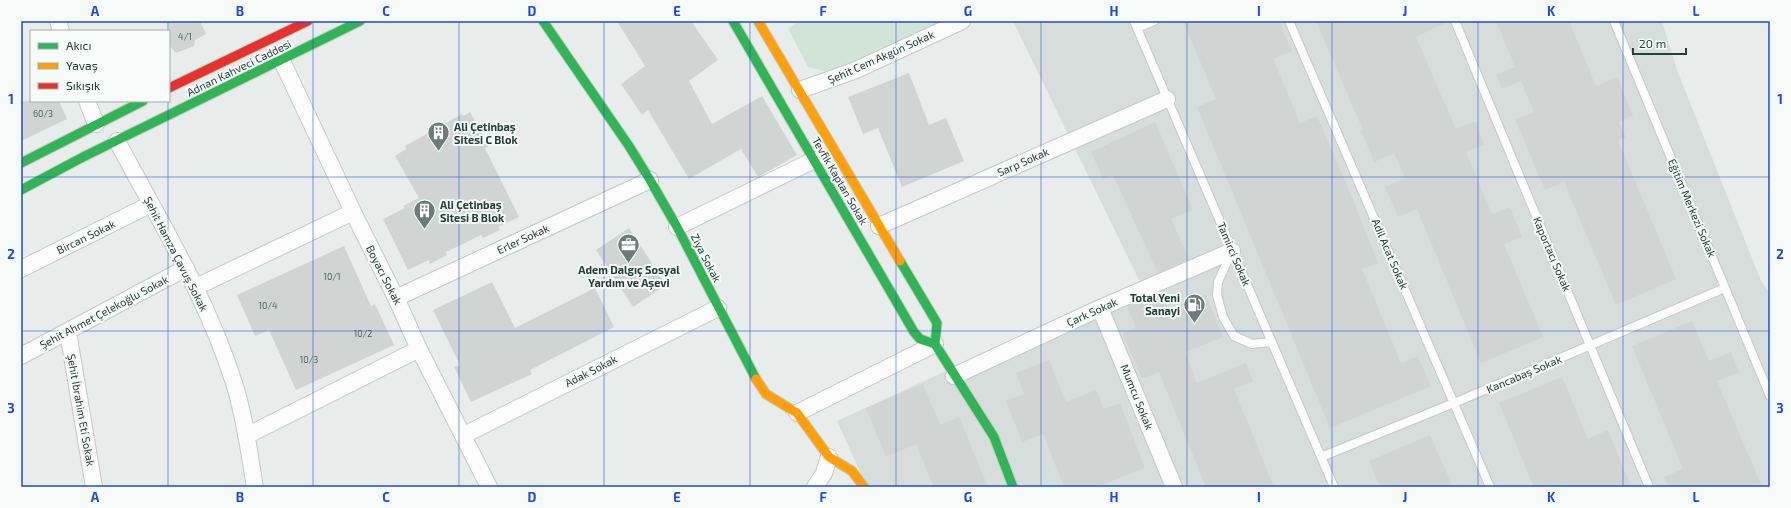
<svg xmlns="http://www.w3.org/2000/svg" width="1791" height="508" font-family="'Exo 2',sans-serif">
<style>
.built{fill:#d6ddda}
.green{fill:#d2e4d8}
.building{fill:#d0d5d3}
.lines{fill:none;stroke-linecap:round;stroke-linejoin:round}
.lane-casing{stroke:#c5c9c7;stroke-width:10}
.street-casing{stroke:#c5c9c7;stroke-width:18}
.fast-casing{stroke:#c3c9c7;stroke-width:11}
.slow-casing{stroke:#c3c9c7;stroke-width:11}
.jam-casing{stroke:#c3c9c7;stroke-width:11}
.lane{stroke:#fcfcfc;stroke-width:8}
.street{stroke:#fcfcfc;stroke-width:16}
.fast{stroke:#30b455;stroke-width:9}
.slow{stroke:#ff9f0a;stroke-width:9}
.jam{stroke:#e5322d;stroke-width:9}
.grid{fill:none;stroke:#1d4ed8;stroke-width:1;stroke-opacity:0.55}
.labels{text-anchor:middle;stroke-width:4;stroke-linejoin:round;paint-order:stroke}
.number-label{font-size:9px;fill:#506561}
.street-label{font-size:11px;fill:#253f3a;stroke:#f6faf8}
.poi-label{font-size:11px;font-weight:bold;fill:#253f3a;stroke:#f6faf8;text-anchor:start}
.neatline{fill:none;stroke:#1d4ed8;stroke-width:1.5}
.grid-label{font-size:13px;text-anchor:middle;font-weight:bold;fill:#1d4ed8}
</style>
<rect width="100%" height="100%" fill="#e8ecea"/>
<!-- built -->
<path class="built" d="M1013,21H1662L1677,70L1761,281L1770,293V487H867L837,421L1140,282Z"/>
<!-- green -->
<path class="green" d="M801,21H946L828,72L808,67L788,28Z"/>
<!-- building -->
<path class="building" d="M169,21H200L206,34L195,40L194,46L176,53L169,45Z
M617,21H691L718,60L689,81L712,124L762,96L797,155L758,177L741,149L689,179L648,110L642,115L621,84L645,66Z
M1183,21H1279L1292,51L1273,59L1300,123L1317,116L1347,185L1378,263L1362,269L1401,363L1418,356L1431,386L1330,428L1197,107L1216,99Z
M1316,21H1450L1416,37L1456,129L1475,121L1484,144L1466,152L1492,214L1510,207L1522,237L1504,244L1543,337L1481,363L1417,209L1398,217L1385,187L1405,178L1394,153L1374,162L1361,130H1363Z
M1496,21H1569L1596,86L1617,77L1633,116L1619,122L1626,137L1618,140L1676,279L1616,305L1564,182L1545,190L1532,159L1515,119L1534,112L1521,81L1502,89L1496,75L1515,67Z
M909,73L929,125L946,118L964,161L902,187L878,128L863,134L848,97Z
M21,101H59L67,119L21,141Z
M470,112L489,146L485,148L519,217L498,227L500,230L483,238L481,235L465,243L446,252L447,255L430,264L429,260L408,270L383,219L405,208L403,206L419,198L395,156L406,149L405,146L462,114L463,116Z
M1155,122L1193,210L1171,219L1189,259L1158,273L1113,175L1103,179L1091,152Z
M629,228L666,285L633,307L596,250Z
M344,246L371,306L375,304L394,345L296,390L269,330L255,336L237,295Z
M492,282L515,328L595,288L614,327L530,370L532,374L471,402L454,367L460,365L433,310Z
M1160,293L1168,311L1206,295L1223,337L1185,352L1197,383L1246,363L1253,381L1234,389L1274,487H1206L1159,372L1142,379L1123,333L1136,327L1127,307Z
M1692,321L1709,361L1731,352L1739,372L1717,381L1762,487H1669L1664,477L1683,469L1632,346Z
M1049,360L1066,402L1096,390L1104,409L1120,403L1145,468L1097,487H1064L1043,434L1022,442L1006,401L1024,394L1016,373Z
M1562,377L1588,439L1608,430L1631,487H1534L1499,403Z
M923,384L940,425L959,417L988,487H934L916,444L886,457L866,408Z
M1430,435L1453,487H1380L1369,461Z"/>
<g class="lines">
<defs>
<path id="lane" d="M1134,21L1334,487
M1289,21L1490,487
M1455,21L1649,487
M1614,21L1770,396
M1137,28L1154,21
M1231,253L1218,282L1217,295L1223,317L1234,336L1252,344L1272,342
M1321,457L1454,403L1725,288"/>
<path id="street" d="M58,21L61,31
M282,61L353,212L396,298L419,349L489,487
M800,90L856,70L962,21
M87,101L96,124
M117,141C159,220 207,297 234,383C245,417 249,453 255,487
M879,226L1167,99
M677,227L814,160
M21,269L151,204
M196,287L353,212
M396,298L650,180
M1100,308L1174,487
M68,332L94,487
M21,356L186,268
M954,376L1100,308L1232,251
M797,413L935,344
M464,435L718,308
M246,436L419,349
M815,487L824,473L829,457"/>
<path id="fast" d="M543,21L629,146L650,180L677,227L756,379
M733,21L914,332L920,339L935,344
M21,163L143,101
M21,190L83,157L360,21
M900,261L937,323L935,344L994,437L1013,487"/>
<path id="slow" d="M758,21L900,261
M756,379L766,394L797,413L829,457L852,471L864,487"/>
<path id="jam" d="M169,88L308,21"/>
</defs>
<!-- lane casing -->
<use href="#lane" class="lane-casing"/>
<!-- street casing -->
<use href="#street" class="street-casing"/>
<!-- fast casing -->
<use href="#fast" class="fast-casing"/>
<!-- slow casing -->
<use href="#slow" class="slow-casing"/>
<!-- jam casing -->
<use href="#jam" class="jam-casing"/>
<!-- lane -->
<use href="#lane" class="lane"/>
<!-- street -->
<use href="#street" class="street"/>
<!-- fast -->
<use href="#fast" class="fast"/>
<!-- slow -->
<use href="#slow" class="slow"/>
<!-- jam -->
<use href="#jam" class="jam"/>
</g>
<!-- grid -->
<path class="grid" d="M168,21V31M313,21V487M459,21V487M604,21V487M750,21V487M896,21V487M1041,21V487M1187,21V487M1332,21V487M1478,21V487M1623,21V487M168,101V487M21,177H1770M21,331H1770"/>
<!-- icons -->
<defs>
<symbol id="building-pin" viewBox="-11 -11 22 30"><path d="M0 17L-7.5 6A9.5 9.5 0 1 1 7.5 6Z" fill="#697c78" stroke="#f6faf8"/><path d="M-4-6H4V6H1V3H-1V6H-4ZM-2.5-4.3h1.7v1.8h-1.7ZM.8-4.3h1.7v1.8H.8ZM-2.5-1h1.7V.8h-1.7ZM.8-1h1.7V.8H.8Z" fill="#fff"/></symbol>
<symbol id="office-pin" viewBox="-11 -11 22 30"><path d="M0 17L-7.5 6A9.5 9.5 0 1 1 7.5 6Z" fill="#697c78" stroke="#f6faf8"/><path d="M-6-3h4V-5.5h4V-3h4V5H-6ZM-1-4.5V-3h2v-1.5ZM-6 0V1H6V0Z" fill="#fff"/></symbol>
<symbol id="fuel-pin" viewBox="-11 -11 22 30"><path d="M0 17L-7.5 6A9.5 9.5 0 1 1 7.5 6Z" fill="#697c78" stroke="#f6faf8"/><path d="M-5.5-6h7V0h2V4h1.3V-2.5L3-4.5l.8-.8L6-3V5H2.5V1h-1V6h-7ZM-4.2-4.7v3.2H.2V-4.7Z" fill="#fff"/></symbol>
</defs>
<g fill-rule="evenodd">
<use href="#building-pin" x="426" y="120" width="25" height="34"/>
<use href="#building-pin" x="412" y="198" width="25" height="34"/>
<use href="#office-pin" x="616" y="232" width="25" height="34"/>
<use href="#fuel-pin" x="1182" y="292" width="25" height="34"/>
</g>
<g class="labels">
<!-- number labels -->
<g class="number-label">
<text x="185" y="40">4/1</text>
<text x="43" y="117">60/3</text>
<text x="332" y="280">10/1</text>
<text x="268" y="309">10/4</text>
<text x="363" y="337">10/2</text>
<text x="309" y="363">10/3</text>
</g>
<!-- street labels -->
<g class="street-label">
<text transform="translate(881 57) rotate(-24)" y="4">Şehit Cem Akgün Sokak</text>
<text transform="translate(239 68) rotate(-26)" y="4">Adnan Kahveci Caddesi</text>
<text transform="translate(1023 162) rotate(-24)" y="4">Sarp Sokak</text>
<text transform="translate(840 181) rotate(60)" y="4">Tevfik Kaptan Sokak</text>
<text transform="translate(1692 208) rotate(67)" y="4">Eğitim Merkezi Sokak</text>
<text transform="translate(86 237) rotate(-26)" y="4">Bircan Sokak</text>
<text transform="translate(523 239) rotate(-25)" y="4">Erler Sokak</text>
<text transform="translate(176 254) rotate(63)" y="4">Şehit Hamza Çavuş Sokak</text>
<text transform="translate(1234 254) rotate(67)" y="4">Tamirci Sokak</text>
<text transform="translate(1390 254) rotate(67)" y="4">Adil Acat Sokak</text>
<text transform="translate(1552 254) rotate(67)" y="4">Kaportacı Sokak</text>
<text transform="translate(706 258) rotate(63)" y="4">Ziya Sokak</text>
<text transform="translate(384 275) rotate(63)" y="4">Boyacı Sokak</text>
<text transform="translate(104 312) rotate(-28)" y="4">Şehit Ahmet Çelekoğlu Sokak</text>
<text transform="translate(1092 312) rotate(-24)" y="4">Çark Sokak</text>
<text transform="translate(591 371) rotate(-27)" y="4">Adak Sokak</text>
<text transform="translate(1524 374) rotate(-23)" y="4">Kancabaş Sokak</text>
<text transform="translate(1137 397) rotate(68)" y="4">Mumcu Sokak</text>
<text transform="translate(81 410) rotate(80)" y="4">Şehit İbrahim Eti Sokak</text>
</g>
<!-- poi labels -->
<g class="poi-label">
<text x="454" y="131">Ali Çetinbaş<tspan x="454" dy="13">Sitesi C Blok</tspan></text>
<text x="440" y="209">Ali Çetinbaş<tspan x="440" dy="13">Sitesi B Blok</tspan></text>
<text x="629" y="274" text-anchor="middle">Adem Dalgıç Sosyal<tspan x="629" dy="13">Yardım ve Aşevi</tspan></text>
<text x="1180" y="302" text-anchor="end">Total Yeni<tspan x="1180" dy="13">Sanayi</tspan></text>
</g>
</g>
<!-- border -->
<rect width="1791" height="508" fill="none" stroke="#f6faf8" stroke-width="44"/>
<!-- legend -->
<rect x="30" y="30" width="140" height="72" fill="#f6faf8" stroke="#a2afac"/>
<rect x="38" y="43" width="20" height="6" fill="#30b455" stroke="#a2afac"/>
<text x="66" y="50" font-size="12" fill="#253f3a">Akıcı</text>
<rect x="38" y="63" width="20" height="6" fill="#ff9f0a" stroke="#a2afac"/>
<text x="66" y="70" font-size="12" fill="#253f3a">Yavaş</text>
<rect x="38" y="83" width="20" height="6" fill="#e5322d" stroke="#a2afac"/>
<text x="66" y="90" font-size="12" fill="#253f3a">Sıkışık</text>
<!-- scale -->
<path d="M1633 48v6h53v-6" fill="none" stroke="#253f3a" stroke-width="2"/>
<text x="1639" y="48" font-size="12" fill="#253f3a" stroke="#f6faf8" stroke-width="3" paint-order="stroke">20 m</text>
<rect x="22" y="22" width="1747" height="464" class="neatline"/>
<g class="grid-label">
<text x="95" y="16">A</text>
<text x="240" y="16">B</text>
<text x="386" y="16">C</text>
<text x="532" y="16">D</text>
<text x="677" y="16">E</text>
<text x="823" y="16">F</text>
<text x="968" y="16">G</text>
<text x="1114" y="16">H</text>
<text x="1259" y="16">I</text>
<text x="1405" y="16">J</text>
<text x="1551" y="16">K</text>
<text x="1696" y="16">L</text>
<text x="11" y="104">1</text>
<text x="1780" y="104">1</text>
<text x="11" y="259">2</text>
<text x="1780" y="259">2</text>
<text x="11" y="413">3</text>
<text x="1780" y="413">3</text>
<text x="95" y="502">A</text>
<text x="240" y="502">B</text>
<text x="386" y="502">C</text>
<text x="532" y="502">D</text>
<text x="677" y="502">E</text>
<text x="823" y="502">F</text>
<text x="968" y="502">G</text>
<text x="1114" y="502">H</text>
<text x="1259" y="502">I</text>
<text x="1405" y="502">J</text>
<text x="1551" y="502">K</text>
<text x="1696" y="502">L</text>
</g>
</svg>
